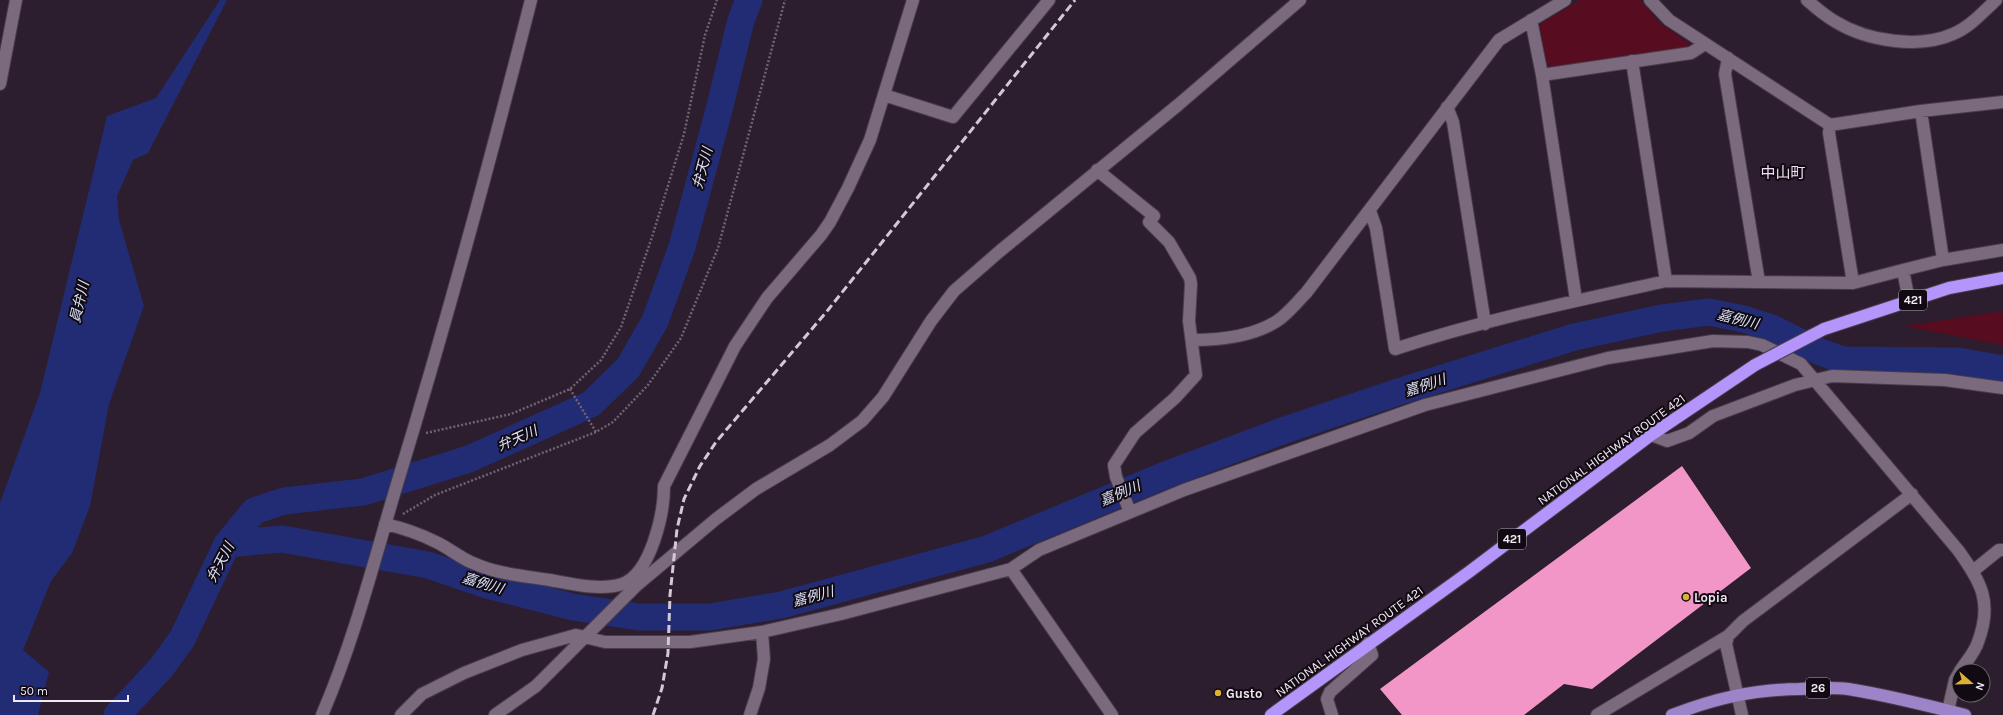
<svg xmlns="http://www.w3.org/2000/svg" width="2003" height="715" font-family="Karla,'Noto Sans JP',sans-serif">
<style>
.green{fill:#570c1f}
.water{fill:#212c75}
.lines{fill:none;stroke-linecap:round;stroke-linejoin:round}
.river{stroke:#212c75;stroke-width:27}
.building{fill:#f196c7}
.minor-casing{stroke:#493d4b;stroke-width:14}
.major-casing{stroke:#493d4b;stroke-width:14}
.highway-casing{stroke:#493d4b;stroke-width:14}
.path{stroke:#706472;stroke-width:2.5;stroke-dasharray:2 2;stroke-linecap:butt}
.minor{stroke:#7b6a7e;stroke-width:12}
.major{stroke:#9d84c9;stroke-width:12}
.highway{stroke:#b395fb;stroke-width:12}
.rail{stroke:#d3c8d4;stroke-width:3;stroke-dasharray:8 4;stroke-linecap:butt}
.highway-bridge-casing{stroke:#493d4b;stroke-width:14;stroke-linecap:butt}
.highway-bridge{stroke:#b395fb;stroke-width:12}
.poi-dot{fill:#deb133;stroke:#110a12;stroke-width:1.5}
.labels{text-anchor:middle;stroke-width:4;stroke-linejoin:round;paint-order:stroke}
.shield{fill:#110a12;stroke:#aea5b0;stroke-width:1}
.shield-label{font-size:12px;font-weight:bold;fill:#f2e8f3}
.street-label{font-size:13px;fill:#f2e8f3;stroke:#110a12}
.poi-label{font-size:13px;font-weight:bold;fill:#f2e8f3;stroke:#110a12;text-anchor:start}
.water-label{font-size:14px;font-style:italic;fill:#dae1f7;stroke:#110a12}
.quarter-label{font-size:15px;fill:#f0dcf3;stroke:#110a12}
</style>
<rect width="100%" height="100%" fill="#2c1e2e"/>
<!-- green -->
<path class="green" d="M1580,0H1640L1661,24L1689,43L1688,48L1553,69L1546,62L1539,31L1540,24Z
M2003,311V345L1903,326Z"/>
<!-- water -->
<path class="water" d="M220,0H227L148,153L133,160L117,196L119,220L144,306L109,404L90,506L72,553L51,581L23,650L49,672L38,715H0V503L40,393L107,116L156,98Z"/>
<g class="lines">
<!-- river -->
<path class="river" d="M227,544L282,539L428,565L487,585L573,607L639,617H710L781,605L987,549L1163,476L1285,430L1398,392L1574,337L1662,318L1709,312L1744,319L1772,328L1820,352L1843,360L1958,361L2003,369
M117,715L161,668L182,639L227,544L254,511L284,501L363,492L469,459L591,404L628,368L655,321L682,247L719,110L741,20L749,0"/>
</g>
<!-- building -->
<path class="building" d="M1682,466L1751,568L1592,689L1564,684L1524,715H1402L1380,689Z"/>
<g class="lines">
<defs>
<path id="minor" d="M1650,0L1669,20L1830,125L1921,111L2003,102
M1807,0C1816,8 1825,16 1836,22C1867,41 1919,49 1953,34C1970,27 1983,12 1996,0
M1531,20L1542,75L1576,300
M1728,58L1725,74L1759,282
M1632,61L1666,281L1853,283L1903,270L1909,301
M1542,75L1691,53L1705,44
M0,84L16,0
M884,95L953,117L1049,0
M1447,107L1453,122L1485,324
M1921,111L1943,260
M1830,125L1829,133L1853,283
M1097,170L1154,216L1149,222L1169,242L1190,278L1191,284L1189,321L1196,375L1175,398L1135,433L1114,465L1116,477L1130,512
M1370,211L1376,228L1395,349C1483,320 1575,301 1666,281
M1903,270L1943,260L2003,250
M1192,340C1219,340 1254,336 1277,321C1288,314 1297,302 1306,293L1499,40L1565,0
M1651,435L1667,441L1689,433L1713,416L1795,385L1832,376L1945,380L2003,388
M385,524C403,528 420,534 436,542C449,548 460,558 473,563C497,574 524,576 550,580C572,584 600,591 622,584C651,574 664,513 664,486L735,346L767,298L821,235L830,222L848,188L870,140L913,0
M1011,569L1112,715
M1973,571L1999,550H2003
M322,715C354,641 374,561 397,484C446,324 490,162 531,0
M401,715L422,694L464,673L522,650L576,635L605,642H690L762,632L841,614L1011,569L1039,550L1184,490L1425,405L1608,358L1713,341L1748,342L1762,345L1801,364L1958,550C1981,582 1993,602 1978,642C1975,652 1966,662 1960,671
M495,715L536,686L636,586L716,519L756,489L830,445L862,421L883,397L931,321L954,291L1000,251L1178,105L1300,0
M750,715L759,688L764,659L762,632
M1332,715L1327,699L1330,692L1372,655L1368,643
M1597,715L1728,636
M1742,715L1726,644L1728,636L1743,621L1912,494
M1947,715L1955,680L1959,673"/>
<path id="major" d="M1672,715C1716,698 1752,690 1799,689C1816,688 1832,687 1848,689C1887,695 1926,705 1965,715"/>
<path id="highway" d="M1824,329L1949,288L2003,278
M1271,715L1469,572L1651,435L1755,365"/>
</defs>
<!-- minor casing -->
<use href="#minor" class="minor-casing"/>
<!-- major casing -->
<use href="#major" class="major-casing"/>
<!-- highway casing -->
<use href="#highway" class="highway-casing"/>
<!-- path -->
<path class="path" d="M570,389L596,432
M426,433L511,414L570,389L601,360L621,327L652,237L684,134L705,35L717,0
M403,514L435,495L596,432L613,422L648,385L681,338L718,248L785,0"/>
<!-- minor -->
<use href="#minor" class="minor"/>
<!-- major -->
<use href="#major" class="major"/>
<!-- highway -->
<use href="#highway" class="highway"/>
<!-- rail -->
<path class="rail" d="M653,715L662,688L668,653L670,595L677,529L684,499L700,466L716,442L828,310L1075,0"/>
<defs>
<path id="highway-bridge" d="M1755,365L1824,329"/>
</defs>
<!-- highway-bridge casing -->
<use href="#highway-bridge" class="highway-bridge-casing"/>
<!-- highway-bridge -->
<use href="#highway-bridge" class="highway-bridge"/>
</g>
<!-- markers -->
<g class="poi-dot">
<circle cx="1686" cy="597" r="4"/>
<circle cx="1218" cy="693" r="4"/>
</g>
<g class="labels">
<!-- shield labels -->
<g class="shield">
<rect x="1899" y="290" width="28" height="20" rx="3"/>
<rect x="1498" y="529" width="28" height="20" rx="3"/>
<rect x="1806" y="678" width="24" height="20" rx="3"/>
</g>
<g class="shield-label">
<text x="1913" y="304">421</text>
<text x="1512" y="543">421</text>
<text x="1818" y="692">26</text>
</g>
<!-- street labels -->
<g class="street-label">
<text transform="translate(1611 449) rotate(-36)" y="5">NATIONAL HIGHWAY ROUTE 421</text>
<text transform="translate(1349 641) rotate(-36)" y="5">NATIONAL HIGHWAY ROUTE 421</text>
</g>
<!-- poi labels -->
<g class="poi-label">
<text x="1694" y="602">Lopia</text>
<text x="1226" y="698">Gusto</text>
</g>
<!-- water labels -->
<g class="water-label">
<text transform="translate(702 168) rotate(-75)" y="5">弁天川</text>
<text transform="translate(79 302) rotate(-77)" y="5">員弁川</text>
<text transform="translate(1738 319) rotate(14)" y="5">嘉例川</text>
<text transform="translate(1425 385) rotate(-18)" y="5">嘉例川</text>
<text transform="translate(517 438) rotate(-24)" y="5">弁天川</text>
<text transform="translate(1120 493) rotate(-23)" y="5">嘉例川</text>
<text transform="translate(220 562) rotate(-62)" y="5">弁天川</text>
<text transform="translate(483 583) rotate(17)" y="5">嘉例川</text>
<text transform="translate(813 596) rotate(-15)" y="5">嘉例川</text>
</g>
<!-- quarter labels -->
<g class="quarter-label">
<text x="1783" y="178">中山町</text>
</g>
</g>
<!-- north arrow -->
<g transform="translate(1971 683) rotate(110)"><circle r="19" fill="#110a12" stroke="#6b636c"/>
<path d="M0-3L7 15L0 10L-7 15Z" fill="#deb133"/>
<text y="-6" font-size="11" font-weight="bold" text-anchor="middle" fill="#f2e8f3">N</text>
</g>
<!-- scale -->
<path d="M14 695v6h114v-6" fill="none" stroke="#f2e8f3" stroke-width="2"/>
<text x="20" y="695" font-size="12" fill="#f2e8f3" stroke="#110a12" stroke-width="3" paint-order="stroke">50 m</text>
</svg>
